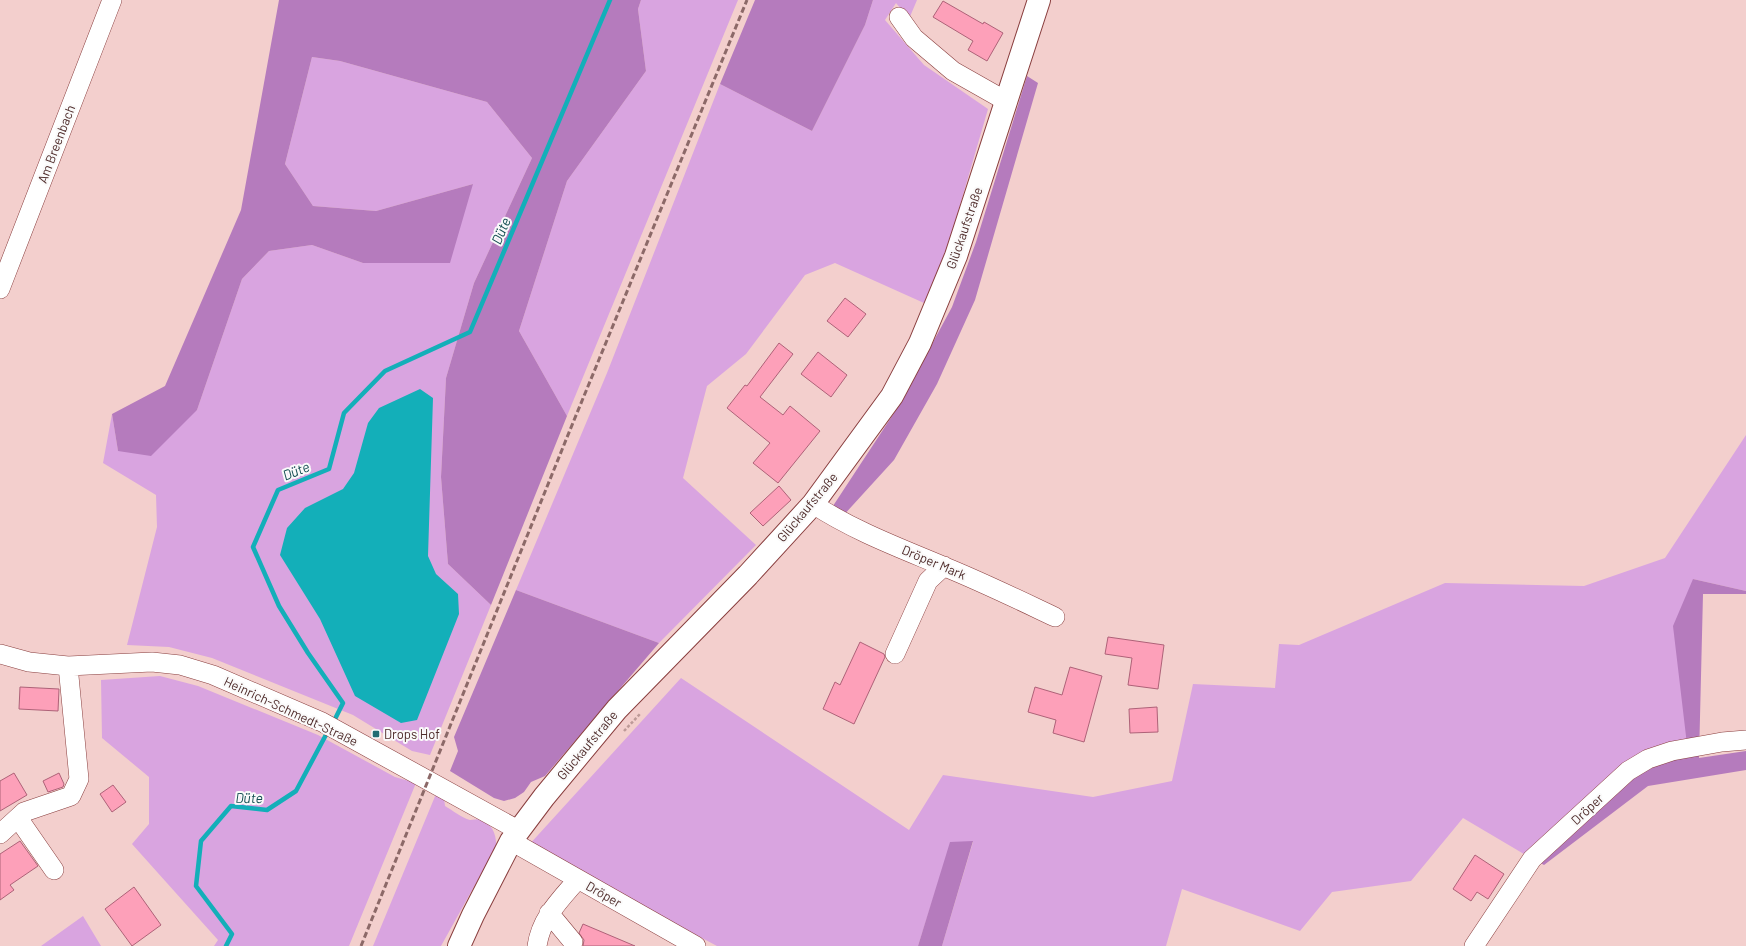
<svg xmlns="http://www.w3.org/2000/svg" width="1746" height="946" font-family="Barlow,sans-serif">
<style>
.green{fill:#d9a4e0}
.forest{fill:#b57bbd}
.water{fill:#13afb9}
.lines{fill:none;stroke-linecap:round;stroke-linejoin:round}
.stream{stroke:#13afb9;stroke-width:4.5}
.building{fill:#fda0b9;stroke:#ae6278}
.minor-casing{stroke:#893e3e;stroke-width:20}
.major-casing{stroke:#893e3e;stroke-width:24}
.path{stroke:#bd9a98;stroke-width:2.5;stroke-dasharray:3 2;stroke-linecap:butt}
.minor{stroke:#fff;stroke-width:19}
.major{stroke:#fff;stroke-width:22}
.rail{stroke:#8c6968;stroke-width:3;stroke-dasharray:6 3;stroke-linecap:butt}
.poi-dot{fill:#226d73;stroke:#fafafa;stroke-width:1.5}
.labels{text-anchor:middle;stroke-width:4;stroke-linejoin:round;paint-order:stroke}
.street-label{font-size:13px;fill:#4f2c2b;stroke:#fafafa}
.poi-label{font-size:13px;fill:#4f2c2b;stroke:#fafafa;text-anchor:start}
.water-label{font-size:14px;font-style:italic;fill:#134d51;stroke:#fafafa}
</style>
<rect width="100%" height="100%" fill="#f3cfcd"/>
<!-- green -->
<path class="green" d="M641,0H738L567,416L519,331L567,181L646,71L638,9Z
M873,0H917L909,19L896,3L885,20L924,65L988,109L947,250L924,303L835,263L805,275L746,354L707,386L683,478L756,545L659,643L516,590L607,373L720,84L812,131L865,25Z
M312,57L340,61L487,102L532,158L474,283L446,378L441,477L448,564L491,605L430,755L412,751L353,715L212,658L169,647L127,645L157,527L156,495L103,463L112,414L118,451L197,410L242,279L269,251L312,245L363,263L473,184L376,211L313,206L285,164Z
M1746,435V591L1693,579L1688,744L1529,857L1463,818L1411,881L1332,892L1300,931L1182,889L1166,946H942L973,842H951L918,946H717L528,846L681,678L909,830L943,775L1093,797L1172,781L1193,684L1275,688L1279,644L1299,645L1445,583L1584,586L1665,558Z
M160,676L198,686L318,735L395,777L416,783L349,946H214L218,940L132,844L149,824V777L102,738L101,680Z
M436,794L444,798L445,806C452,810 462,818 470,820C473,820 477,819 480,819C492,823 497,835 496,847L441,946H373Z
M83,916L101,946H41Z"/>
<!-- forest -->
<path class="forest" d="M279,0H641L638,9L646,71L567,181L519,331L567,416L491,605L448,564L441,477L446,378L474,283L532,158L487,102L340,61L312,57L285,164L313,206L376,211L473,184L450,263H363L312,245L269,251L242,279L197,410L151,456L118,451L112,414L165,386L241,210Z
M755,0H873L865,25L812,131L720,84Z
M1027,76L1038,83L975,300L937,384L894,460L842,517L831,509L898,407L952,307L976,242Z
M1693,579L1746,591V594H1703L1699,758L1746,751V770L1648,786L1544,865L1537,861L1639,769L1688,753L1673,626Z
M516,590L659,643L545,776L531,782L524,792L515,798L504,801L494,798L450,771L458,751L454,737Z
M973,841L942,946H918L950,842Z"/>
<!-- water -->
<path class="water" d="M420,389L433,398L428,556L436,574L458,594L459,614L417,720L401,723L355,696L320,619L280,555L287,528L305,508L343,489L354,473L368,423L379,408Z"/>
<g class="lines">
<!-- stream -->
<path class="stream" d="M333,723L343,703L308,653L279,606L253,547L278,490L329,469L344,413L385,371L470,332L610,0
M226,946L232,934L196,886L201,841L231,806L267,810L296,791L328,731"/>
</g>
<!-- building -->
<path class="building" d="M943,1L983,24L984,22L1003,33L987,61L968,50L973,41L933,17Z
M845,298L866,314L848,337L827,321Z
M779,343L793,354L760,397L783,415L790,406L820,431L778,483L753,463L770,443L727,408L745,385L747,386Z
M818,352L847,375L831,397L801,374Z
M779,486L791,500L763,526L750,513Z
M1108,637L1164,645L1158,689L1128,685L1132,658L1105,654Z
M860,642L884,654L885,657L854,724L823,709L835,682L840,685Z
M1070,667L1102,676L1084,742L1053,733L1056,720L1028,712L1035,687L1062,695Z
M20,687L59,689L58,711L19,709Z
M1157,707L1158,732L1130,733L1129,709Z
M14,773L27,795L0,811V781Z
M59,773L64,784L63,787L48,792L43,781Z
M113,785L126,802L112,812L100,794Z
M20,841L38,866L10,885L14,890L0,900V854Z
M1475,855L1504,874L1488,899L1477,892L1471,901L1453,889Z
M134,887L161,925L132,946L105,909Z
M583,924L635,946H583L584,940L579,933Z"/>
<g class="lines">
<defs>
<path id="minor" d="M899,17L914,38L953,71L1006,101
M0,289L112,0
M813,504C854,531 900,548 945,567C982,582 1019,600 1055,617
M0,654L29,662L68,666L152,662L180,665L213,675L322,722L518,830
M895,654L928,581L944,566
M18,818L54,870
M0,834L24,812L71,796L79,779L68,666
M511,841L696,946
M549,913L573,942
M537,946C541,918 560,900 578,879
M1474,946L1532,859L1628,771L1648,759L1672,751L1722,742L1746,740"/>
<path id="major" d="M459,946L473,915L511,841L544,797L617,709L748,575L813,504L892,396L920,343L956,256L1039,0"/>
</defs>
<!-- minor casing -->
<use href="#minor" class="minor-casing"/>
<!-- major casing -->
<use href="#major" class="major-casing"/>
<!-- path -->
<path class="path" d="M624,731L640,714"/>
<!-- minor -->
<use href="#minor" class="minor"/>
<!-- major -->
<use href="#major" class="major"/>
<!-- rail -->
<path class="rail" d="M361,946L570,430L747,0"/>
</g>
<!-- markers -->
<rect class="poi-dot" x="372" y="730" width="8" height="8" rx="2"/>
<g class="labels">
<!-- street labels -->
<g class="street-label">
<text transform="translate(56 144) rotate(-69)" y="5">Am Breenbach</text>
<text transform="translate(964 228) rotate(-71)" y="5">Glückaufstraße</text>
<text transform="translate(807 507) rotate(-50)" y="5">Glückaufstraße</text>
<text transform="translate(934 562) rotate(23)" y="5">Dröper Mark</text>
<text transform="translate(291 711) rotate(25)" y="5">Heinrich-Schmedt-Straße</text>
<text transform="translate(587 745) rotate(-50)" y="5">Glückaufstraße</text>
<text transform="translate(1587 809) rotate(-43)" y="5">Dröper</text>
<text transform="translate(604 894) rotate(30)" y="5">Dröper</text>
</g>
<!-- poi labels -->
<g class="poi-label">
<text x="384" y="739">Drops Hof</text>
</g>
<!-- water labels -->
<g class="water-label">
<text transform="translate(501 231) rotate(-67)" y="5">Düte</text>
<text transform="translate(296 471) rotate(-22)" y="5">Düte</text>
<text transform="translate(249 798) rotate(1)" y="5">Düte</text>
</g>
</g>
</svg>
